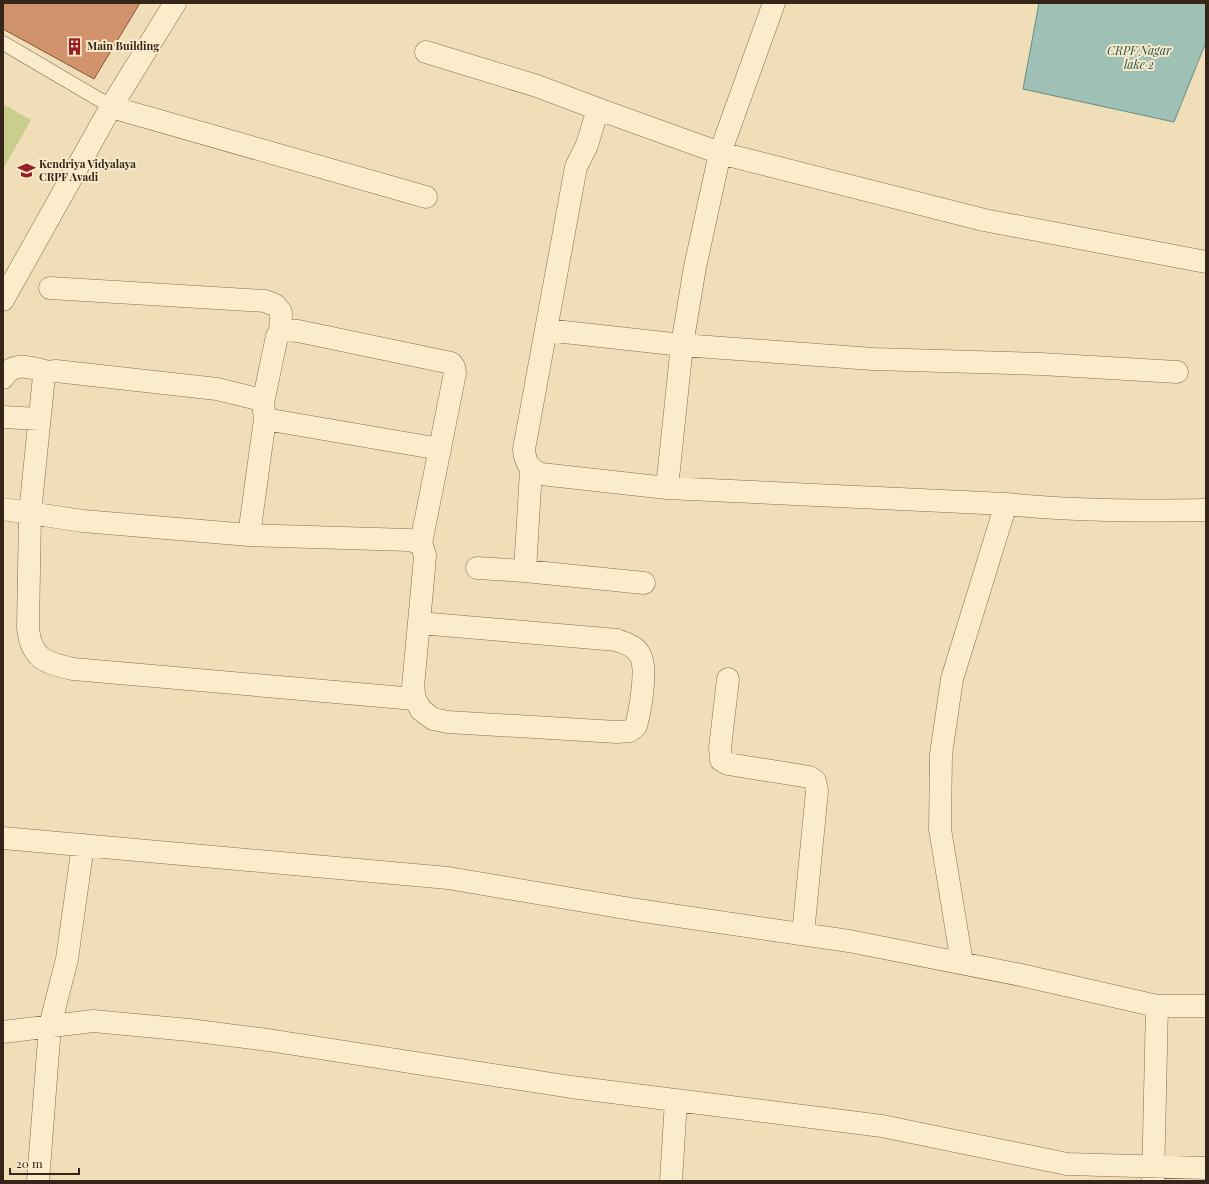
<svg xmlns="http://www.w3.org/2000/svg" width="1209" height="1184" font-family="'Playfair Display',serif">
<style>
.green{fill:#c9ce8d}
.water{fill:#9ec0b5;stroke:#668e83}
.building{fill:#d1936c;stroke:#885537}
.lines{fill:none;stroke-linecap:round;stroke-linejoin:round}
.lane-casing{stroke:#876d53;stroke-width:15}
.street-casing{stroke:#876d53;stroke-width:23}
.lane{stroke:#fbeccc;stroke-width:14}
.street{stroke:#fbeccc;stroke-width:22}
.labels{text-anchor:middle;stroke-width:4;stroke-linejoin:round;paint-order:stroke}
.poi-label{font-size:11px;font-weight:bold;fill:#352619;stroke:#f7e9c9;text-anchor:start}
.water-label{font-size:12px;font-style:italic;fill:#275652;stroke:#f7e9c9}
</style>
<rect width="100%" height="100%" fill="#f0deb9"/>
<!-- green -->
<path class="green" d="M3,104L31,120L3,169Z"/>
<!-- water -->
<path class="water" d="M1039,3H1206V42L1174,122L1023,89Z"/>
<!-- building -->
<path class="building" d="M3,3H140L94,79L3,29Z"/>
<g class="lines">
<defs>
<path id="lane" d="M3,43L107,104"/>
<path id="street" d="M426,52L537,86L598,109
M111,107L426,197
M50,288L265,301L275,305L281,312L280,332
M3,300L111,107L175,3
M546,330L682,345L873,359L1041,364L1177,372
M3,378C13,360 32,368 48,372
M263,403L277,336L285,330L298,331L451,363L454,367L455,373L421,543
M3,417L39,419
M265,419L440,449
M531,470L525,571L644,583
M667,488L682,345L695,267L720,153L774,3
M1006,504C1073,511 1140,511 1206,510
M3,509L83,521L249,535L409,540L421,543L425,555L424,568L413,687L415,699L421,710L433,719L448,722L617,732L630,731L636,726C640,711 648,668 640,655C636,646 626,644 617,640L419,623
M249,535L265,419L263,403L258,399L217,389L56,371L48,372L44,376L30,513L28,628C31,659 46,663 73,669L415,699
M477,568L525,571
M728,679L720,748L721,760L728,764L809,777L815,781L817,791L803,934
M3,838L448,878L637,910L849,941L1021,975L1157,1006H1206
M962,963L940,829L941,754L952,679L1006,504L667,488L541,474C529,469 525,462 524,449L576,167L587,145L598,109L720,153L984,220L1206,262
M3,1032L93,1021L189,1030L268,1040L571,1087L882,1126L1067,1164L1206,1168
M38,1181L50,1026L67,959L83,845
M671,1181L676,1101
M1153,1181L1157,1006"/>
</defs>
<!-- lane casing -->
<use href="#lane" class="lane-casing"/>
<!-- street casing -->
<use href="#street" class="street-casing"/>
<!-- lane -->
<use href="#lane" class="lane"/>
<!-- street -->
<use href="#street" class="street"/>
</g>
<!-- icons -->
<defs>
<symbol id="building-bare" viewBox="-9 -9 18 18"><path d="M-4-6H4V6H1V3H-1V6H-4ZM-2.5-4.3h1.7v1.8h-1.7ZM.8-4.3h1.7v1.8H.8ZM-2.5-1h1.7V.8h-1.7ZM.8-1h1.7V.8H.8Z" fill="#9a1f24" stroke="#f7e9c9" stroke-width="2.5" paint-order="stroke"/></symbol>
<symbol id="school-bare" viewBox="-9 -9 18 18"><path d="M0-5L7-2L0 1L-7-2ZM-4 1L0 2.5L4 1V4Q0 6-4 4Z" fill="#9a1f24" stroke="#f7e9c9" stroke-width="2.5" paint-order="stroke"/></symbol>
</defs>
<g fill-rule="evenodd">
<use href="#building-bare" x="62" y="34" width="25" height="25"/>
<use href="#school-bare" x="14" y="158" width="25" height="25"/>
</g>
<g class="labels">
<!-- poi labels -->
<g class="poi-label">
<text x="87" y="50">Main Building</text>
<text x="39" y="168">Kendriya Vidyalaya<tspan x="39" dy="13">CRPF Avadi</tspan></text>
</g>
<!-- water labels -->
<g class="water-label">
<text x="1139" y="55">CRPF Nagar<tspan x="1139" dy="14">lake 2</tspan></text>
</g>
</g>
<!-- border -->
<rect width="1209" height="1184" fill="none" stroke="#352619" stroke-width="8"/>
<!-- scale -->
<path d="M10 1168v6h69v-6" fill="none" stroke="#352619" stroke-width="2"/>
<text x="16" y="1168" font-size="12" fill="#352619" stroke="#f7e9c9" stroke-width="3" paint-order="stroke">20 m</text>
</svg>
